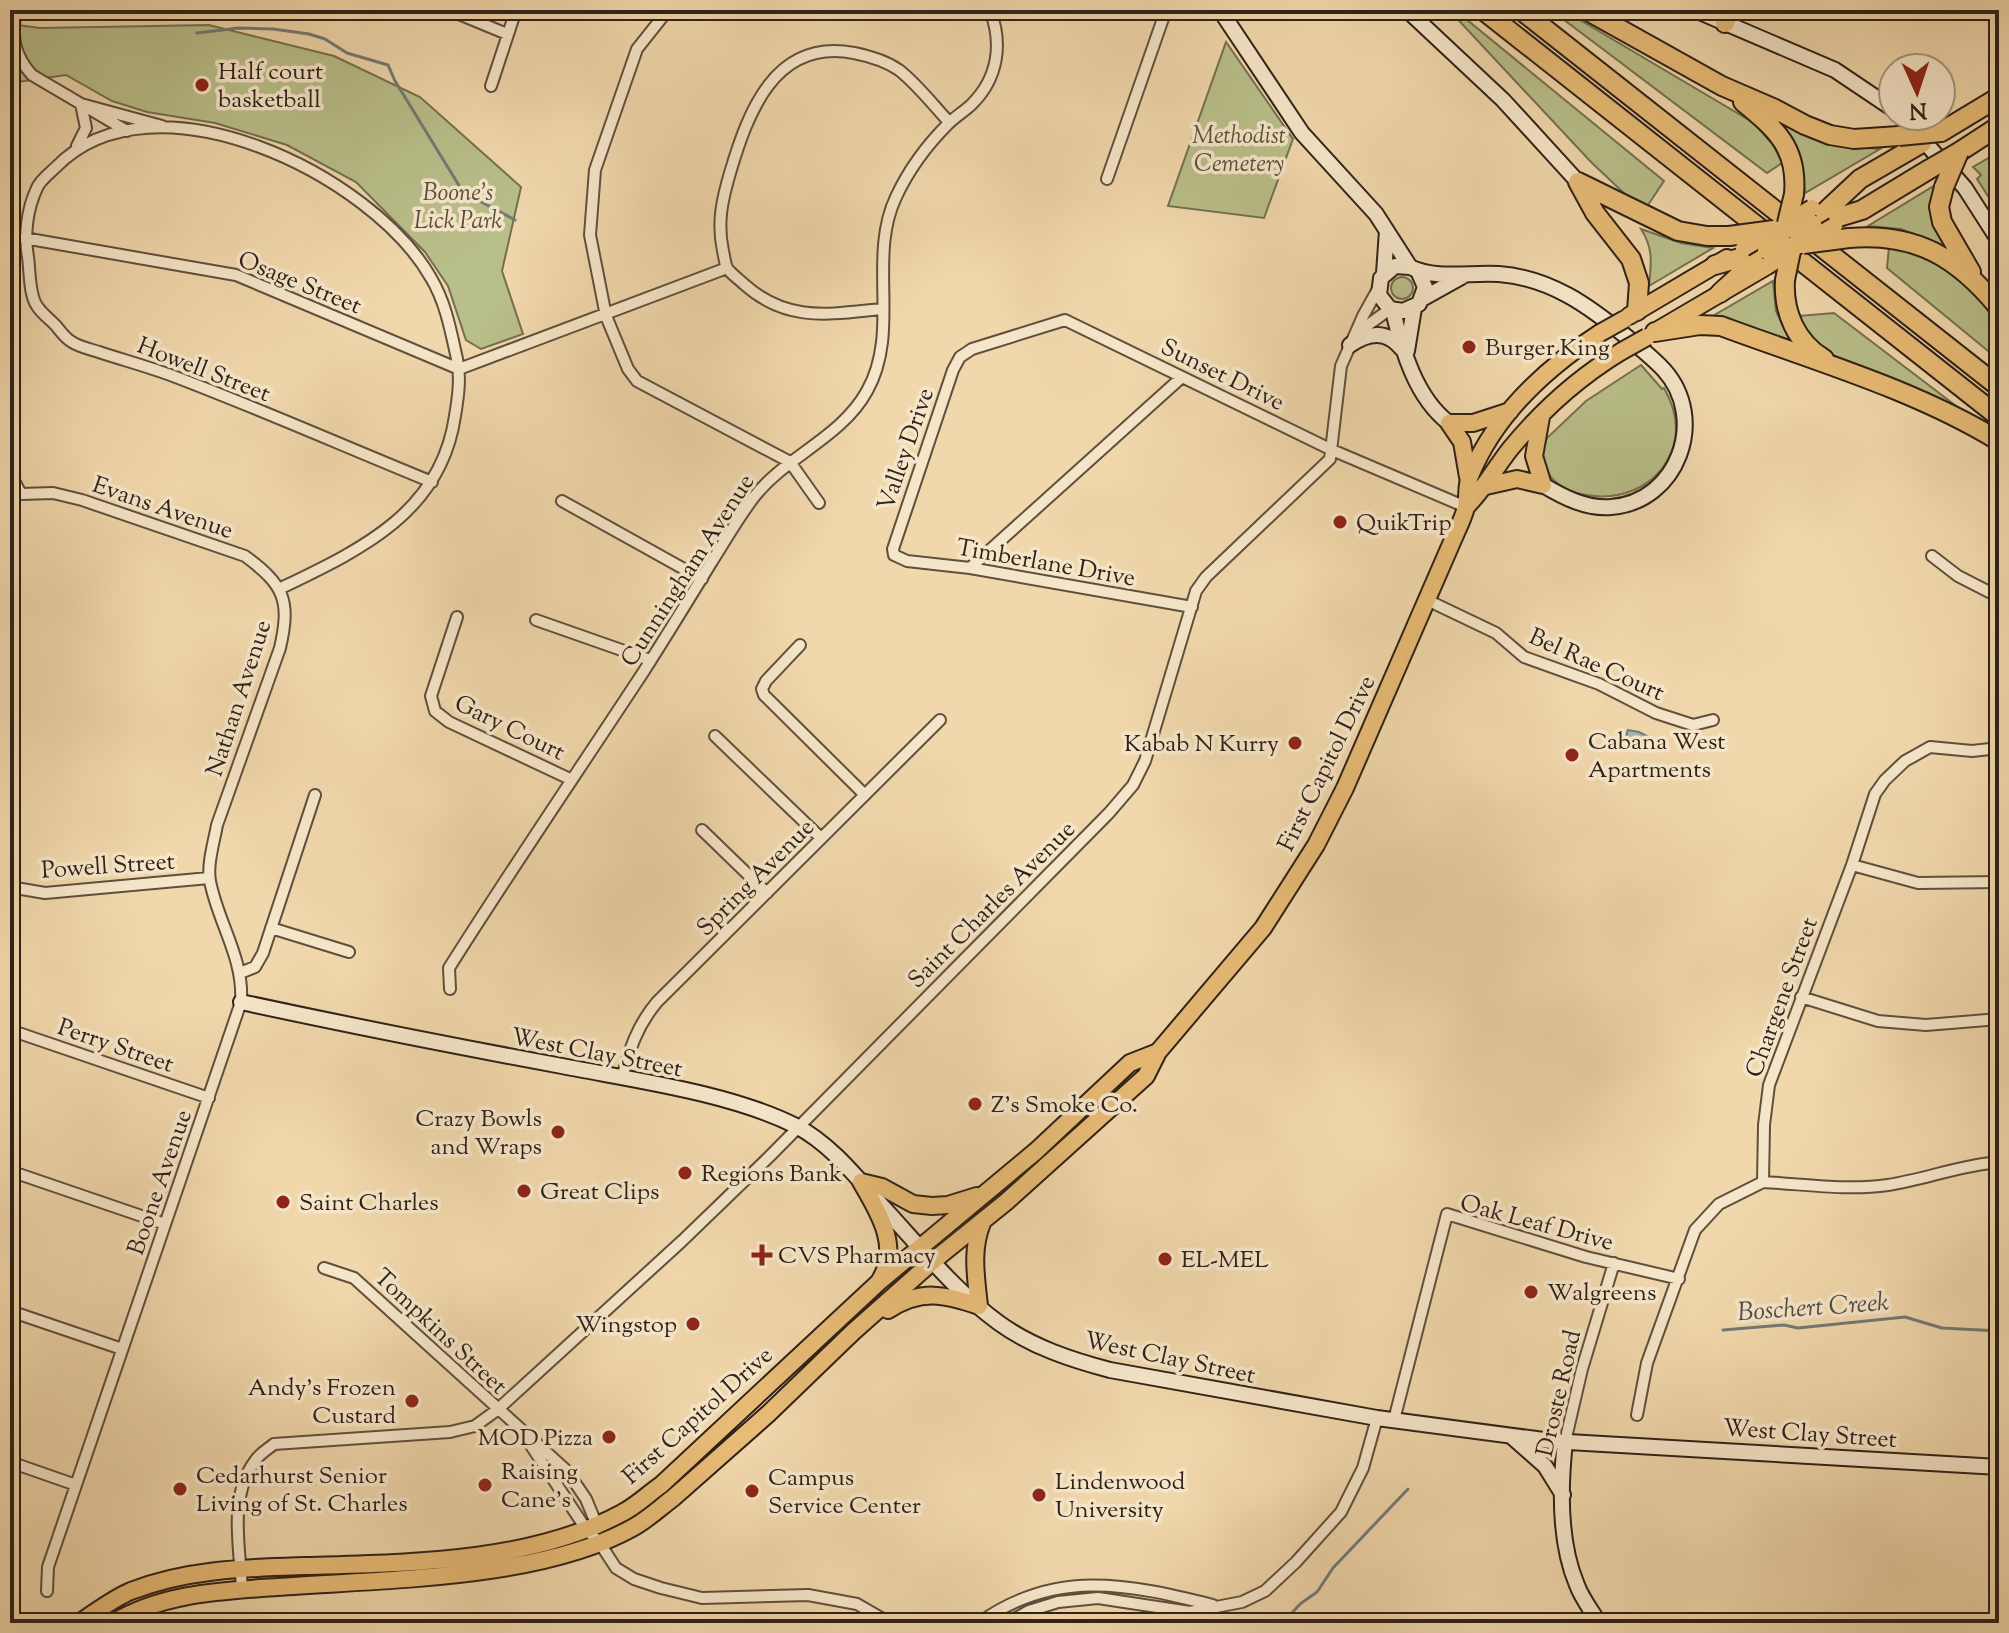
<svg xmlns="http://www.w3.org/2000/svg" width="2009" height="1633" font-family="'Sorts Mill Goudy',serif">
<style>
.green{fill:#b9bf8a;stroke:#747051;stroke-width:2}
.water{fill:#a1b6b6;stroke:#737a77;stroke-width:2}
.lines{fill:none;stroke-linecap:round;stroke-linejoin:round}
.stream{stroke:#737a77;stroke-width:3}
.street-casing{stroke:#604f3d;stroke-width:14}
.secondary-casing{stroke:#2f2118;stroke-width:18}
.primary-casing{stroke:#2f2118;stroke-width:20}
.highway-casing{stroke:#2f2118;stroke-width:22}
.street{stroke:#f6e6c9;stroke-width:10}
.secondary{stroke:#f6e6c9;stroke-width:14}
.primary{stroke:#e8bc76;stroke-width:16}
.highway{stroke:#e8bc76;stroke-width:18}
.primary-bridge-casing{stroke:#2f2118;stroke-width:20;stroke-linecap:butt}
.highway-bridge-casing{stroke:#2f2118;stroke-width:22;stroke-linecap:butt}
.primary-bridge{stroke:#e8bc76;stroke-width:16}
.highway-bridge{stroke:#e8bc76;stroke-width:18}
.poi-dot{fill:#8f2418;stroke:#f6e6c9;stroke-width:3}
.labels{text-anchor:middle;stroke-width:7;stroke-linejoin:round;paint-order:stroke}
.poi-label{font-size:24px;fill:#2f2118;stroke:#f6e6c9;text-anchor:start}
.park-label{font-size:24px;font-style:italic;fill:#58503a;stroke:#f6e6c9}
.street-label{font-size:24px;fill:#2f2118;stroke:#f6e6c9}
.water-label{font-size:26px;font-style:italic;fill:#514e47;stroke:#f6e6c9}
</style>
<rect width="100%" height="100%" fill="#f1d8ac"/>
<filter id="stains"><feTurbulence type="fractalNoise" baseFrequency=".0025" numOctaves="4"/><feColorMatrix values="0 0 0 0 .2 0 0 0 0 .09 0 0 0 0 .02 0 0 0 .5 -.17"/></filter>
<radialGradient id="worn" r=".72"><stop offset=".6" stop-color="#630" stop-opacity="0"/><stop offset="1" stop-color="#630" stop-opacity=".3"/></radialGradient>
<!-- green -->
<path class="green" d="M1449,10H1455L1664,181L1646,208L1628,197L1591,162Z
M1551,10H1563L1754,123L1774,146L1782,163L1767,173Z
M10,24L40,28L209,25L334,56L420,97L521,187L502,271L523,334L481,349L466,340L448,286L425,252L356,182L287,145L215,123L147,112L112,101L66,75L10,83Z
M1226,42L1293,139L1264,218L1168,206Z
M1784,125L1828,144L1880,149L1805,193L1801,159Z
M1999,152V218L1993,209L1995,207L1977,179L1981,175L1973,167Z
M1937,184L1945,246L1901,229L1868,226Z
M1641,229L1681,243L1713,248L1649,286C1651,264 1654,249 1641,229Z
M1889,247C1940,259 1965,280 1999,319V360L1887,268Z
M1391 288a11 11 0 1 1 22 0a11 11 0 1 1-22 0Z
M1773,281L1776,311L1792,345L1711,317Z
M1834,313L1964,412L1828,353L1808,334L1798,316Z
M1641,365L1662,389L1664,388C1676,409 1680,431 1671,453C1640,526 1518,497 1547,438L1586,401Z"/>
<!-- water -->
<path class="water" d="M1628,730L1639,732L1649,737L1648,743L1652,747L1640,748L1636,744L1627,750L1623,746Z"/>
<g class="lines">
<!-- stream -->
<path class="stream" d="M197,33L238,28L273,29L309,34L325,39L347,53L388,65L395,81L463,192L515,220
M1723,1330L1784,1325L1798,1328L1905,1317L1942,1328L1999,1331
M1283,1623L1300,1604L1317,1592L1333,1568L1408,1489"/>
<defs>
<path id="street" d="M16,10C11,36 14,55 32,75L127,131
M449,10L507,34
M668,10L637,49L595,170L590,235L606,316L628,369L637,381L790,462L819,503
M491,86L516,10
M77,146L86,128L81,104L162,126
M1107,179L1166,10
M24,238L236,275L459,369
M882,309C830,314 788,323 745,285C740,280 731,274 727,268C725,264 724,255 723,251C717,223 722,200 730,173C748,112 775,38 854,53C869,56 886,61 899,70C918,85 933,105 949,122
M1357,333L1390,309
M459,369L727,268
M10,473L21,494
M10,498L21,494L53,493L82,500L245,556C284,585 291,600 280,648L217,825C214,842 207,864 210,881C218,923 244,958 241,1002L48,1567L47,1591
M562,501L702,579
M1932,556L1958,576L1999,597
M970,568L1182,377
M281,588C360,550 441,513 455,416C458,398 461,378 457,359C451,332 446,303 431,278C373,175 153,67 56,167C50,173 40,180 37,188C27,209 24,235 28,257C30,271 29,295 37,306C42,314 51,320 57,327C61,332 66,339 72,342C79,347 90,349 99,352C123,360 149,367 173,376C260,409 346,447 432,482
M1427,600L1496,633L1524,657L1599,684L1656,713L1693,725L1713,720
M1192,607L970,568L907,561L894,555L893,549L953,370L960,357L972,349L1065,320L1332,450L1466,507
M457,617L431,696L435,711L449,722L570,779
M536,620L650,660
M800,645L766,681L762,689L764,695L865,795
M715,736L821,838
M702,830L767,893
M1852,865L1918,883L1999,882
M10,887L45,893L209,878
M271,928L349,952
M240,973L255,967L263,953L315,795
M450,989L449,968C512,868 579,770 644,671C667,635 689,599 711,563C725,541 738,518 754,497C786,456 841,438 867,391C901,331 867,258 896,197C909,169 927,145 948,124C956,116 965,111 972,104C998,78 1003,44 990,10
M1801,997L1878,1021L1926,1025L1999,1019
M10,1030L209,1098
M622,1078C630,1048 637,1026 657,1002L940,720
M10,1171L165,1224
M1763,1182C1804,1184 1847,1191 1888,1185C1926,1179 1961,1165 1999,1162
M324,1268L354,1278L567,1471L586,1499L598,1528
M10,1311L122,1349
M1637,1415L1647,1363L1695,1230L1719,1204L1763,1182L1764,1125L1769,1085L1852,865L1875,794L1885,780L1905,761L1930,747L1972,751L1999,748
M1394,1420L1447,1214L1586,1257L1679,1279
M524,1435L586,1529L599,1542L616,1568L634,1579L661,1588L702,1598L808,1595L857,1604L890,1623
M1565,1442L1582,1369L1614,1263
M10,1462L76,1485
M242,1589C240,1548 228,1497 255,1461C259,1454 268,1449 274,1444L450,1432L475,1426L497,1410L682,1241L769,1157L1109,813L1133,785L1145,761L1196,591L1206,577L1330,459L1341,366L1363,316L1378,289
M979,1623C1055,1568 1128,1584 1213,1605
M1007,1623L1029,1611L1058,1602L1098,1598L1190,1612L1242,1602L1265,1591L1296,1562L1341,1512L1363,1468L1377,1418"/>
<path id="secondary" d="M1220,10L1302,133L1376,214L1410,267C1436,280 1470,272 1499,274C1551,278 1589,306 1628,338C1640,348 1653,358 1664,370C1708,419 1678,502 1611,507C1586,509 1563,497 1543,485
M1407,10L1503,100L1578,182
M1695,10L1835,70L1893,109
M1902,116L1965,188L1999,241
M1410,267L1395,266L1381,278L1379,295L1390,309L1403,311L1419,304L1425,287L1418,271
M1384,273L1387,231
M1422,299L1465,275
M1393,311C1402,350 1416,398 1449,423
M1350,345C1369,332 1387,330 1402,349
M1407,351L1414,308
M241,1002C347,1025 454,1046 562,1066C633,1080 731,1093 796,1126C831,1144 858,1179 884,1208C920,1247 956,1292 999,1323C1032,1347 1072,1360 1110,1370L1377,1418L1551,1441L1999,1467
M1511,1436L1545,1466L1563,1495
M1565,1442C1560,1487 1559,1543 1577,1585C1582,1599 1592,1611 1599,1623"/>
<path id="primary" d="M1629,316L1727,258
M1658,330L1767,266
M1541,417L1534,456L1543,485
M1449,423H1473L1510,411
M1449,423L1462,442L1468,477
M1486,486L1517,479L1543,485
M1466,507C1486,487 1494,469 1511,448C1543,409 1579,377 1622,351
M861,1182L882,1187L913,1204L932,1206L948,1205L977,1196
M861,1182C878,1211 901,1247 880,1280
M888,1310C921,1289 944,1294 979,1306C976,1277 971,1250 982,1223
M79,1623C96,1612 112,1599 131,1591C187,1569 246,1568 305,1566C407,1563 529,1563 622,1513C636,1506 648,1494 661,1485L880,1281L1036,1151L1130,1063L1158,1052
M113,1623C162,1593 221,1591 277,1587C384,1579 540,1580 634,1527C648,1519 661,1507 673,1498L768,1414L853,1332L933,1261L1006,1202L1146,1076L1158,1052L1263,928L1316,845L1345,788L1455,535C1459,526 1464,516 1466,507C1468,497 1466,486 1470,476C1495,415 1546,368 1600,333"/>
<path id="highway" d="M1483,10L1999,417
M1521,10L1999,387
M1586,10L1722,86L1773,108L1805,125L1830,135L1854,139L1899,136
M1725,23L1730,10
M1743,102C1776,129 1798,148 1794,194
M1941,132L1999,97
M1959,152L1999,126
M1578,182L1678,231L1707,236H1729
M1578,182L1595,213L1631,259L1639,283L1637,311
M1944,187L1939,207L1942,222L1971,272
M1812,224L1860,179L1922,143
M1816,224L1862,210L1928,170
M1849,238C1916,232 1958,258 1999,308
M1715,265L1764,251
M1785,280C1783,312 1796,342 1824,359
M1720,293L1767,250
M1655,332L1700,325L1721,326C1815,361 1914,389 1999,441"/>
</defs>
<!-- street casing -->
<use href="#street" class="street-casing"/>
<!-- secondary casing -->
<use href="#secondary" class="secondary-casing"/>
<!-- primary casing -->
<use href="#primary" class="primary-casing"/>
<!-- highway casing -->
<use href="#highway" class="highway-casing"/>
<!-- street -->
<use href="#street" class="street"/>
<!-- secondary -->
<use href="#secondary" class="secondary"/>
<!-- primary -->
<use href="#primary" class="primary"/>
<!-- highway -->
<use href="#highway" class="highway"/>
<defs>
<path id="primary-bridge" d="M1787,223L1812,208
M1804,244L1834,226
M1744,248L1772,231
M1767,266L1791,251
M1600,333L1625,319
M1622,351L1647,337"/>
<path id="highway-bridge" d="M1899,136L1941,132
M1928,170L1959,152
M1944,187L1959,152
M1787,223L1794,194
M1729,236L1774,230
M1803,244L1849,238
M1767,250L1784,229L1812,224
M1767,250L1795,246L1812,224
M1785,280L1791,251"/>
</defs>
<!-- primary-bridge casing -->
<use href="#primary-bridge" class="primary-bridge-casing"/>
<!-- highway-bridge casing -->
<use href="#highway-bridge" class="highway-bridge-casing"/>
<!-- primary-bridge -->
<use href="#primary-bridge" class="primary-bridge"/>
<!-- highway-bridge -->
<use href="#highway-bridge" class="highway-bridge"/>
</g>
<!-- markers -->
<g class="poi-dot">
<circle cx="202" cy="85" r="8"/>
<circle cx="1469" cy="347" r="8"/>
<circle cx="1340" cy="522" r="8"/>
<circle cx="1295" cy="743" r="8"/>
<circle cx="1572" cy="755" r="8"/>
<circle cx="975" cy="1104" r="8"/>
<circle cx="558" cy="1132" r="8"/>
<circle cx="685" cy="1173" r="8"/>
<circle cx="524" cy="1191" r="8"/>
<circle cx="283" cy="1202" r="8"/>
<path d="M758 1243h8v8h8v8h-8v8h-8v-8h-8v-8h8z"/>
<circle cx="1165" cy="1259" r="8"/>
<circle cx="1531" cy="1292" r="8"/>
<circle cx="693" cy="1324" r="8"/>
<circle cx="412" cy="1401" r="8"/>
<circle cx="609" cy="1437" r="8"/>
<circle cx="485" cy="1485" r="8"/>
<circle cx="180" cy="1489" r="8"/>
<circle cx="752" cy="1491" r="8"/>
<circle cx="1039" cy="1495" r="8"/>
</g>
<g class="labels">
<!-- poi labels -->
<g class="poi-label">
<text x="218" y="79">Half court<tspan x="218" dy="28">basketball</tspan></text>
<text x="1485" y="355">Burger King</text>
<text x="1356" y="530">QuikTrip</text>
<text x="1588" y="749">Cabana West<tspan x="1588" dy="28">Apartments</tspan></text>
<text x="1279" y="751" text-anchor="end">Kabab N Kurry</text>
<text x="991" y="1112">Z’s Smoke Co.</text>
<text x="542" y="1126" text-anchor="end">Crazy Bowls<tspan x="542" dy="28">and Wraps</tspan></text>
<text x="701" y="1181">Regions Bank</text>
<text x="540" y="1199">Great Clips</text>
<text x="299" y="1210">Saint Charles</text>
<text x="778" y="1263">CVS Pharmacy</text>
<text x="1181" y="1267">EL-MEL</text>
<text x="1547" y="1300">Walgreens</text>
<text x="677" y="1332" text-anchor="end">Wingstop</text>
<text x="396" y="1395" text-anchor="end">Andy's Frozen<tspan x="396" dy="28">Custard</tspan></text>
<text x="593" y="1445" text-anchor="end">MOD Pizza</text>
<text x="501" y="1479">Raising<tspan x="501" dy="28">Cane's</tspan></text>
<text x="196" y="1483">Cedarhurst Senior<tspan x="196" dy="28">Living of St. Charles</tspan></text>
<text x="768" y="1485">Campus<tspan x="768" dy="28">Service Center</tspan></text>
<text x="1055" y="1489">Lindenwood<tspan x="1055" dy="28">University</tspan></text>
</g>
<!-- park labels -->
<g class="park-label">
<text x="1239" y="143">Methodist<tspan x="1239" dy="28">Cemetery</tspan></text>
<text x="458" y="200">Boone's<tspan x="458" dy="28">Lick Park</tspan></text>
</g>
<!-- street labels -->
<g class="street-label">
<text transform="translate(300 282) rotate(22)" y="8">Osage Street</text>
<text transform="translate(204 369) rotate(21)" y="8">Howell Street</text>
<text transform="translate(1223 374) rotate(26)" y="8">Sunset Drive</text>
<text transform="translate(905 449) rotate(-71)" y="8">Valley Drive</text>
<text transform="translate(163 507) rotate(19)" y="8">Evans Avenue</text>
<text transform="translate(1046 562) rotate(10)" y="8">Timberlane Drive</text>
<text transform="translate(687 570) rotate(-57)" y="8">Cunningham Avenue</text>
<text transform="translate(1597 664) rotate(24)" y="8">Bel Rae Court</text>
<text transform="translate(238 698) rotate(-72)" y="8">Nathan Avenue</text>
<text transform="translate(510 727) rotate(26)" y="8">Gary Court</text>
<text transform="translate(1326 763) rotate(-64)" y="8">First Capitol Drive</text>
<text transform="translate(108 865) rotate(-4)" y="8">Powell Street</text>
<text transform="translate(755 877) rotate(-45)" y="8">Spring Avenue</text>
<text transform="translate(991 904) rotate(-45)" y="8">Saint Charles Avenue</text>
<text transform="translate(1781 997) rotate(-70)" y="8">Chargene Street</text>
<text transform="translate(116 1045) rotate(19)" y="8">Perry Street</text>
<text transform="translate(597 1052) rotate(11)" y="8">West Clay Street</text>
<text transform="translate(159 1182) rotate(-71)" y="8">Boone Avenue</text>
<text transform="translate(1537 1222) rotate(15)" y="8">Oak Leaf Drive</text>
<text transform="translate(441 1331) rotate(43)" y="8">Tompkins Street</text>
<text transform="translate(1170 1357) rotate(12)" y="8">West Clay Street</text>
<text transform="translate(1558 1393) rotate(-77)" y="8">Droste Road</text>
<text transform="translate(697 1415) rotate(-42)" y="8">First Capitol Drive</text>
<text transform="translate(1810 1433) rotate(4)" y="8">West Clay Street</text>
</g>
<!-- water labels -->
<g class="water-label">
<text transform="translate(1813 1306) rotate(-4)" y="9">Boschert Creek</text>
</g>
</g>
<!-- margin -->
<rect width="2009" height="1633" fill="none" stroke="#f1d8ac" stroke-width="40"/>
<rect x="12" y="12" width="1985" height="1609" fill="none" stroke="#2f2118" stroke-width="4"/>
<rect x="20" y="20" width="1969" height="1593" fill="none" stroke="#2f2118" stroke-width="2"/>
<!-- north arrow -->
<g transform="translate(1917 92) rotate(177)"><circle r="38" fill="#f6e6c9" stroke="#a69782" stroke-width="2"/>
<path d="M0-6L14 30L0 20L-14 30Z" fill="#8f2418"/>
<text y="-12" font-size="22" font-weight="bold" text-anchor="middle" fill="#2f2118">N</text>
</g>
<rect width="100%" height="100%" filter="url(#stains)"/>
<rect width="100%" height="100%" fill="url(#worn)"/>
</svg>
